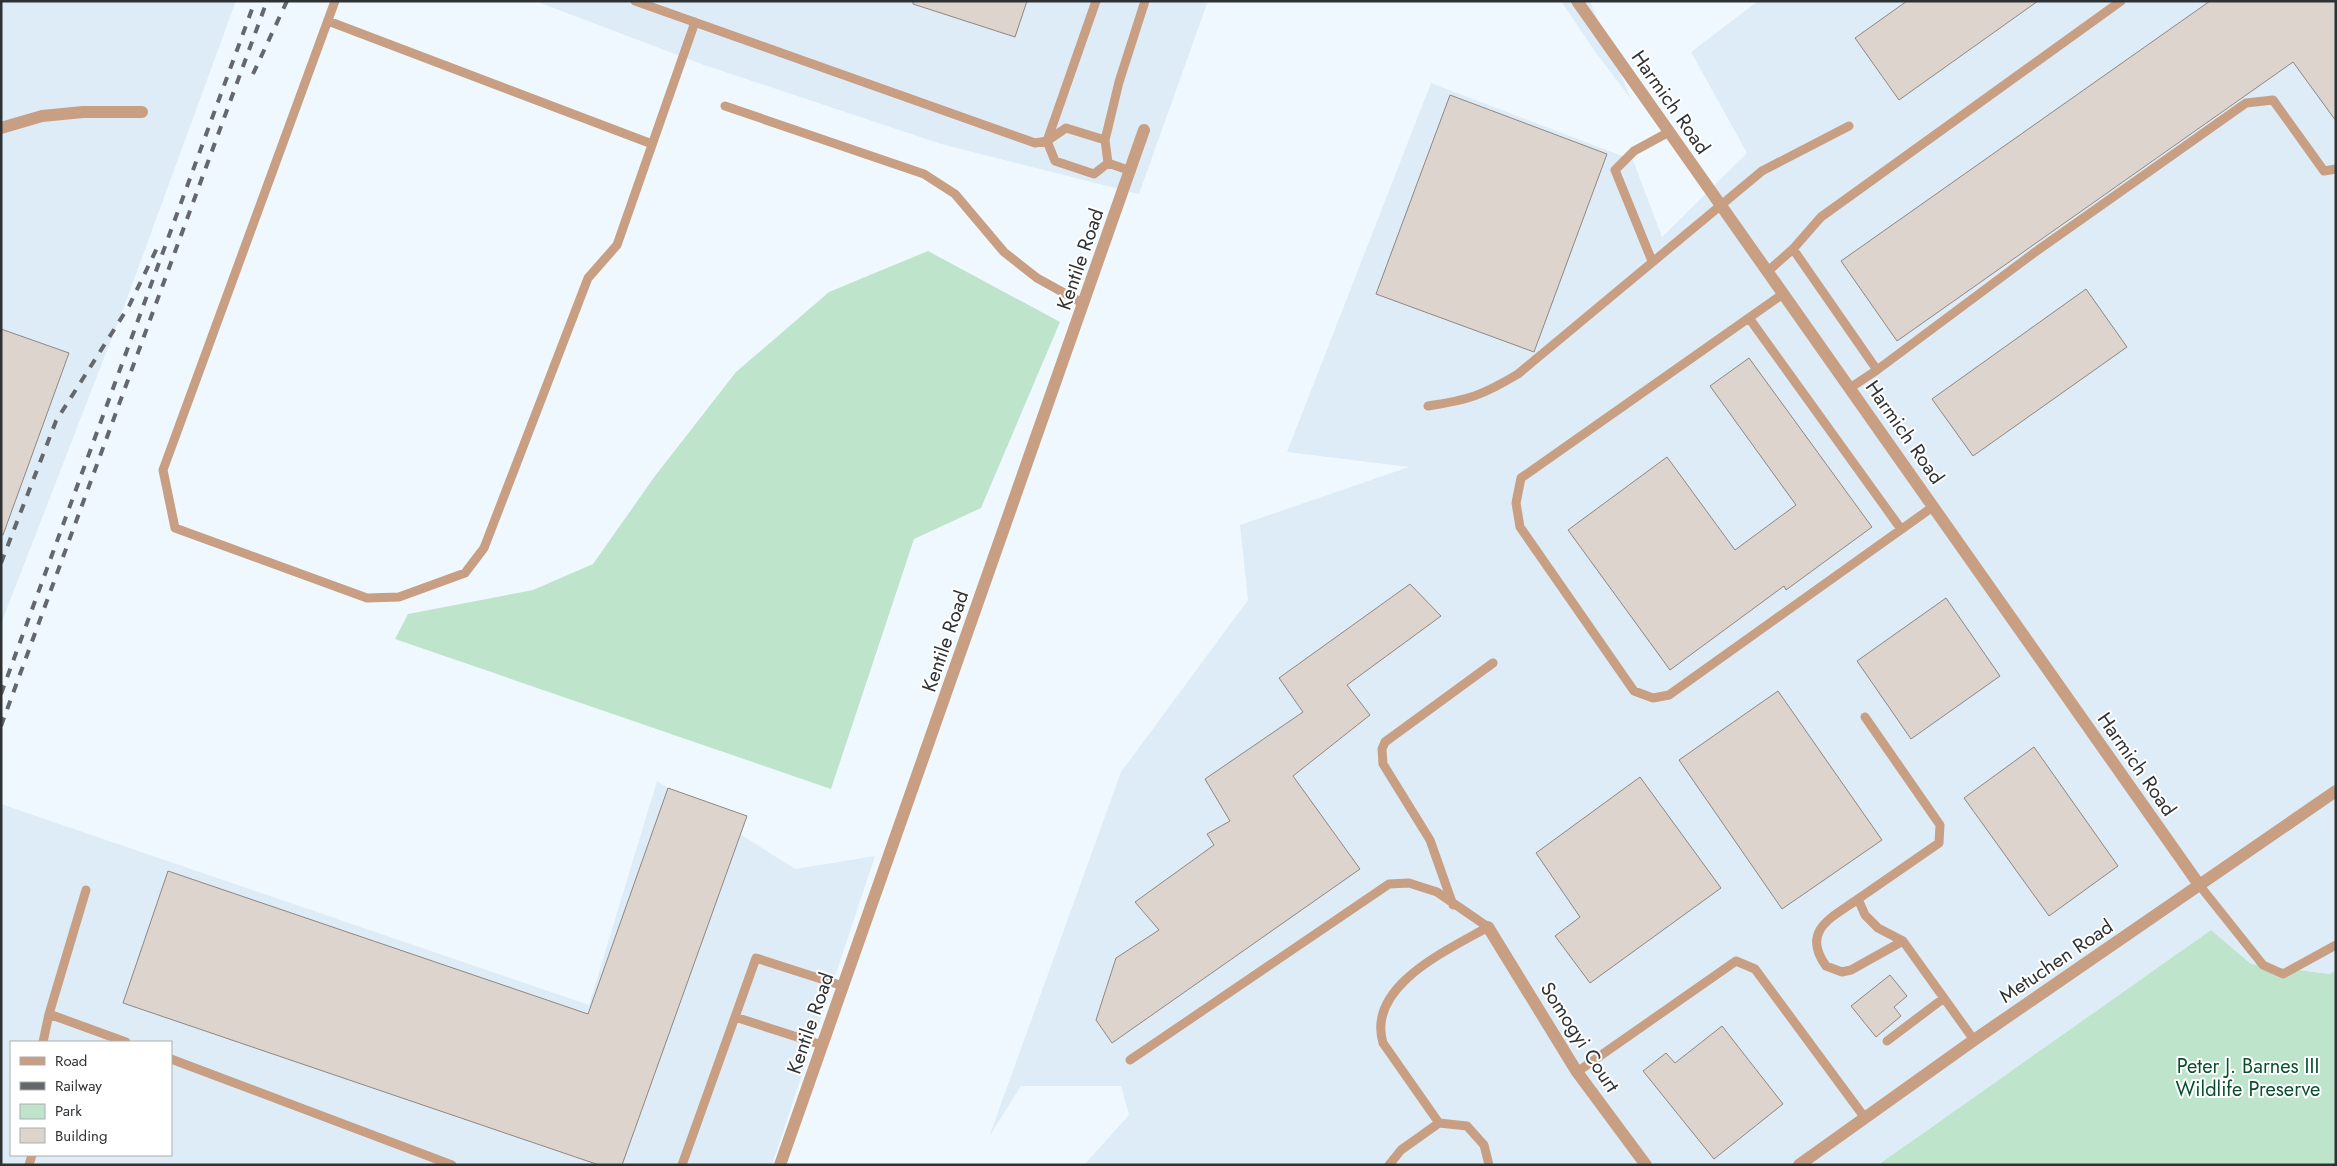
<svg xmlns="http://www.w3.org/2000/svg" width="2337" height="1166" font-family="Jost,sans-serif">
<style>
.built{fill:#deecf8;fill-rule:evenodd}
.green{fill:#bee4cb}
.building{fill:#dcd4cd;stroke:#8f8781}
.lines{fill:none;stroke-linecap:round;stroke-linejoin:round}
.lane{stroke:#c89f82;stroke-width:9}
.street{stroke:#c89f82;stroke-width:12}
.rail{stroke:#64686c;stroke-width:4;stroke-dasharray:9 9;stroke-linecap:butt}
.labels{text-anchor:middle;stroke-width:4;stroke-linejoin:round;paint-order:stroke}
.street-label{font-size:20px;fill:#2f3235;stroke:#fff}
.park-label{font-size:20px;fill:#094f2d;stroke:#fff}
</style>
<rect width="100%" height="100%" fill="#f0f8ff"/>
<!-- built -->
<path class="built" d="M1,1H236L125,304L1,624Z
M535,1H1208L1139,194L941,144L704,65Z
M1561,1H1590L1631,99L1596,53Z
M1758,1H2336V970L2330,974L2251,964L2211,930L1878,1165H1084L1129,1115L1121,1086H1021L989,1137L1121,772L1248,600L1240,525L1409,467L1287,452L1431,83L1633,160L1662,237L1747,153L1691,52Z
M657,781L795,869L875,856L772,1165H1V804L589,1005ZM11,1042H171V1155H11Z"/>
<!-- green -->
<path class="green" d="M928,251L1060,322L981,508L914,539L831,789L395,639L408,614L533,590L593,564L655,476L736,372L829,292Z
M2211,930L2251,964L2330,974L2336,970V1165H1878Z"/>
<!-- building -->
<path class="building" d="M913,1H1027L1015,37L913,4Z
M1907,1H2038L1899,100L1855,38Z
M2210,1H2336V121L2293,62L1897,341L1841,261Z
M1450,95L1607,154L1534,352L1376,294Z
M2086,289L2127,347L1973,456L1932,399Z
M1,329L69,353L3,535H1Z
M1749,358L1872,527L1786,590L1784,586L1670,670L1568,530L1667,457L1735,550L1796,505L1710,386Z
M1410,584L1441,616L1347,685L1370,715L1293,776L1360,869L1112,1043L1096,1020L1116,958L1159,930L1135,902L1214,845L1207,834L1230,821L1205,779L1303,712L1279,678Z
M1946,598L2000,676L1911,739L1857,661Z
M1778,691L1882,840L1782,909L1679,760Z
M2034,747L2118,866L2049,916L1964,798Z
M1640,777L1721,888L1590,983L1555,936L1580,917L1536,853Z
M668,788L747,816L622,1165H599L123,1003L168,871L588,1014Z
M1890,975L1907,996L1894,1007L1901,1016L1876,1037L1851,1006Z
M1722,1026L1783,1104L1714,1159L1643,1071L1666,1053L1675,1063Z"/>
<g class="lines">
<!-- lane -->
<path class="lane" d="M335,1L163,470L175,528L367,598L399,597L465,573L484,548L588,278L617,245L695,22
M635,1L1035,143L1047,141L1096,1
M328,21L652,144
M725,106L924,174L955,194L1004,252L1037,278L1084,304
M1066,128L1105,140L1108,163L1094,174L1055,161L1047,141Z
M1105,140L1119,82L1145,1
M1108,163L1131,171
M1793,249L1877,370L2038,250L2246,103L2273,100L2324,171L2336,169
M1652,261L1615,170L1634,151L1669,132
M1768,271L1793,249L1821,217L2121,1
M1783,294L1521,478L1516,503L1520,527L1634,691L1653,698L1669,695L1934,506
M1749,318L1901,529
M1850,388L1877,370
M1428,406C1469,400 1483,395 1518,374L1762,171L1849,126
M1865,717L1940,825L1939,843L1858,899L1865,915L1878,928L1903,941L1974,1040
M2200,886L2263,965L2283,974L2336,945
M86,890L49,1014L126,1042
M1858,899C1833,917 1800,930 1826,966L1842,972L1851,970L1903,941
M1453,905L1430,840L1383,764L1382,749L1385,742L1493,663
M1887,1041L1944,998
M43,1042L49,1014
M822,1045L735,1017L756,958L843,986
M171,1059L452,1165
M1130,1060L1389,884L1409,883L1437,892L1488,927C1448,950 1366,986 1383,1043L1439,1123
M1577,1072L1736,961L1755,969L1865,1118
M29,1165L32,1155
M682,1165L735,1017
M1389,1165L1401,1150L1439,1123L1467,1126L1484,1145L1489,1165"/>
<!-- street -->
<path class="street" d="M1577,1L2200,886
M1,128L42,116L83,112H142
M1488,927L1577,1072L1646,1165
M780,1165L1144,130
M1799,1165L1974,1040L2336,791"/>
<!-- rail -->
<path class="rail" d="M253,74L287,1
M1,563L56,421L129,306L160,242
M1,694L255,1
M1,726L267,1"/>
</g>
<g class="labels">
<!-- street labels -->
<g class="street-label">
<text transform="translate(1671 102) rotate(55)" y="7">Harmich Road</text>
<text transform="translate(1080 259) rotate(-71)" y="7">Kentile Road</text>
<text transform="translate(1905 432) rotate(55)" y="7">Harmich Road</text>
<text transform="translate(945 641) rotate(-71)" y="7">Kentile Road</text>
<text transform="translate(2137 764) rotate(55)" y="7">Harmich Road</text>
<text transform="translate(2056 961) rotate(-34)" y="7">Metuchen Road</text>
<text transform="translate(810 1023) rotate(-71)" y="7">Kentile Road</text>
<text transform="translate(1580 1037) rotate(57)" y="7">Somogyi Court</text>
</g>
<!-- park labels -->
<g class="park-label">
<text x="2248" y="1073">Peter J. Barnes III<tspan x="2248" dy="23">Wildlife Preserve</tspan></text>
</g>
</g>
<!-- border -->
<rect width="2337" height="1166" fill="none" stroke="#2f3235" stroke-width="5"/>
<!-- legend -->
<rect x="10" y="1041" width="162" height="115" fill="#ffffff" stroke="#acadae"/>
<rect x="20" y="1057" width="25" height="8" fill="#c89f82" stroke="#acadae"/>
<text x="55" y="1066" font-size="15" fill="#2f3235">Road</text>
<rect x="20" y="1082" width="25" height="8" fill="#64686c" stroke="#acadae"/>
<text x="55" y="1091" font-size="15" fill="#2f3235">Railway</text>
<rect x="20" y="1104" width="25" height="15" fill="#bee4cb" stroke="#acadae"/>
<text x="55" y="1116" font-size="15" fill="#2f3235">Park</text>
<rect x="20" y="1128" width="25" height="15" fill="#dcd4cd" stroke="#acadae"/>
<text x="55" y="1141" font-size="15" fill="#2f3235">Building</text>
</svg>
